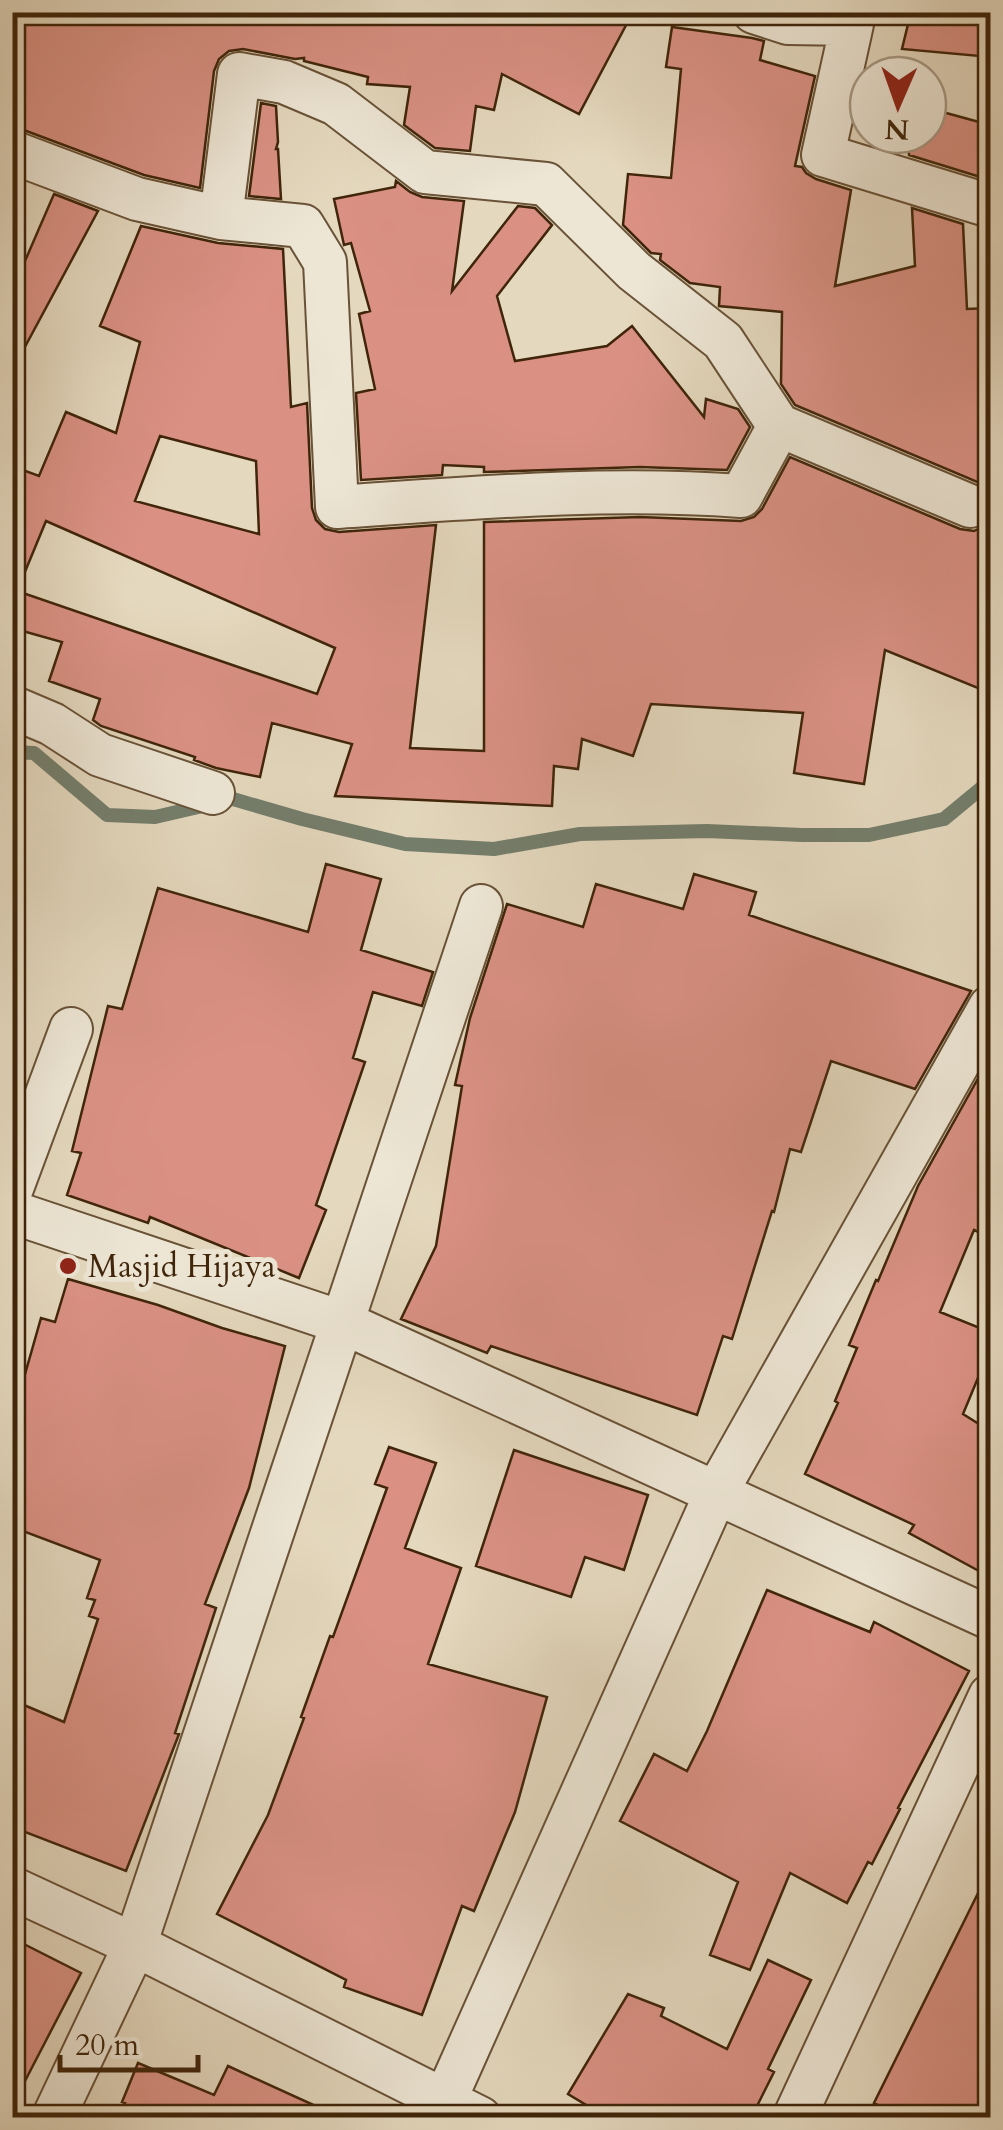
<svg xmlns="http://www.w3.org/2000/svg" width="1003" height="2130" font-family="Cardo,serif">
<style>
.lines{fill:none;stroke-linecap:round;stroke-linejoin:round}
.stream{stroke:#747e6c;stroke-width:14}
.building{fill:#da9184;stroke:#40250a;stroke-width:2.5;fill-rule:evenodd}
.street-casing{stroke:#695237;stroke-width:46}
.street{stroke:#ede6d5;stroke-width:42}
.poi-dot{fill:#8f2418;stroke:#ede6d5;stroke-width:4}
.labels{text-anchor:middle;stroke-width:10;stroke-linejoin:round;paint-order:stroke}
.poi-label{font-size:32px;fill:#40250a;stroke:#ede6d5;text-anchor:start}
</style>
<rect width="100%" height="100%" fill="#e4d8be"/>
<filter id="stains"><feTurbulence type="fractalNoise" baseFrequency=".002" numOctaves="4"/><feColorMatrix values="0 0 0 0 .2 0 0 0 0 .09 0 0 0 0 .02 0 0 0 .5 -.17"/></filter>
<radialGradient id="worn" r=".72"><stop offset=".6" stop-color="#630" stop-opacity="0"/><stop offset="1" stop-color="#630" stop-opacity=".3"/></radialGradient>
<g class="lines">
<!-- stream -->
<path class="stream" d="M12,752L34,753L107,815L155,817L233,799L302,819L405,844L494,849L580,834L707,831L802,835H869L944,819L990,781"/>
</g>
<!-- building -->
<path class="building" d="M12,12H334L372,22L373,12H633L579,114L502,74L494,110L476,106L470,151L435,148L404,125L410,87L367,84L368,77L304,61V58L295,59L243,49L229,51L219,59L214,71L200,188L144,175L21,129L12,128Z
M911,12H990V57L902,49Z
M672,27L752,38L764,41L760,60L815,76L795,166L802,167L806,173L816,179L851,190L835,286L915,266L912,208L963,224L967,309L990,308V492L980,483L795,405L781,384L782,312L719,306L720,287L690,283L660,260L661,254L651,253L623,225L628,174L671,178L681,69L666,67Z
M261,103L276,106L278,142L276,149H278L281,199L249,196Z
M928,108L990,125V180L909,155L908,135H928Z
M396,181L410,192L422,197L464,201L452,291L518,206L535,208L552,225L497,296L515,361L607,346L632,326L704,417L706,399L738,409L750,427L727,470L640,467L484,472V467L443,465L442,475L361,480L356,393L375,389L359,314L370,311L351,243L344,245L334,199L395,187Z
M54,194L98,211L12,371V291Z
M141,226L218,243L283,249L291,407L307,403L312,508L316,520L325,529L339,532L436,525L410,748L484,751V522L640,517L741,521L754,517L762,509L790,457L960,529L974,531L984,526L990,519V693L885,650L864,784L794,773L803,713L651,704L633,756L582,739L578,769L554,766L552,806L335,796L352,744L272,723L260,777L216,768L194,760L195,757L101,726L93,720L100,699L49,681L62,642L12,628V466L39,476L66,412L116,433L140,342L100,326ZM160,436L256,461L259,534L135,501ZM46,521L335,648L317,694L17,591Z
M326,864L381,879L361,950L433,972L422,1006L373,992L353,1058L365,1062L316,1205L326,1210L299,1278L150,1217L148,1223L67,1195L81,1153L72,1151L108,1006L122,1009L158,888L308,932Z
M694,874L756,892L749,915L971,991L915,1089L831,1061L801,1152L790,1149L774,1212L772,1211L732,1339L723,1336L697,1415L491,1346L487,1353L401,1319L436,1246L462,1086L455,1085L470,1018L507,904L583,927L596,884L683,909Z
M990,1057V1237L974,1230L940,1312L990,1332V1349L963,1414L990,1431V1577L909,1533L914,1525L805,1474L838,1403L835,1401L857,1348L849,1345L876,1280L878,1281L918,1186Z
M68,1279L158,1305L222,1328L285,1346L249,1488L205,1604L216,1608L175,1733L179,1734L126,1871L12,1827V1700L64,1722L98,1619L89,1616L95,1600L87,1598L100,1560L12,1527V1420L41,1318L55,1322Z
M389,1447L436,1463L405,1548L461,1568L428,1664L547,1697L515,1812L474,1911L462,1906L422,2015L344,1987L346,1980L217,1914L268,1815L304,1718L301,1717L330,1636L333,1637L387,1488L375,1484Z
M514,1450L648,1495L624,1570L585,1557L571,1597L476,1566Z
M767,1590L870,1632L874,1622L969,1671L898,1808L900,1809L872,1864L868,1862L847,1903L790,1873L750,1970L710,1955L738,1882L620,1821L654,1754L687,1771L707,1731Z
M990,1869V2118H903L874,2103Z
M12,1938L81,1973L12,2106Z
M768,1960L811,1980L768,2069L774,2072L751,2118H608L568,2094L628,1994L664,2008L661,2016L727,2049Z
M138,2063L214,2095L228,2066L342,2118H118L125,2103L122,2102Z"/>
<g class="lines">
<defs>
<path id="street" d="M754,12L788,23L852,24L823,155L990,206
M12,152L137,199L221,218L303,226L325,262L337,507C471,498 607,486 741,496L779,426L723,341L634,271L546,184L425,172L336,104L284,82L239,74L221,218
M778,425L970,506
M12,707L52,724L100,755L213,793
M12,1188L71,1029
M12,1212L344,1323L990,1618
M12,1888L135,1945L480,2118
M53,2118L135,1945L481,906
M437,2118L716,1493L990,1007
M794,2118L990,1696"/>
</defs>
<!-- street casing -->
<use href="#street" class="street-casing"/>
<!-- street -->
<use href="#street" class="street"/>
</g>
<!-- markers -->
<circle class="poi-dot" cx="68" cy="1266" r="10"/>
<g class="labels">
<!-- poi labels -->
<g class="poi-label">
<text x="88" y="1277">Masjid Hijaya</text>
</g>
</g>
<!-- margin -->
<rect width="1003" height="2130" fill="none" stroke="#e4d8be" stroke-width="50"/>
<rect x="15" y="15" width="973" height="2100" fill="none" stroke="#40250a" stroke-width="5"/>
<rect x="25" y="25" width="953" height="2080" fill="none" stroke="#40250a" stroke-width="2.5"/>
<!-- north arrow -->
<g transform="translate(898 105) rotate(182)"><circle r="48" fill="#ede6d5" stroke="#a89984" stroke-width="2.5"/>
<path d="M0-8L18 38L0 25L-18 38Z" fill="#8f2418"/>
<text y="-15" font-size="28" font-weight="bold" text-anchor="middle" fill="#40250a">N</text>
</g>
<!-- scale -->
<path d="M60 2055v15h138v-15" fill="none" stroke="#40250a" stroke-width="5"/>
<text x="75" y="2055" font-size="30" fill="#40250a" stroke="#ede6d5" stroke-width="8" paint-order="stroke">20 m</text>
<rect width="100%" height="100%" filter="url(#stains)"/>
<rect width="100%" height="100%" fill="url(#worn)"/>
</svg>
